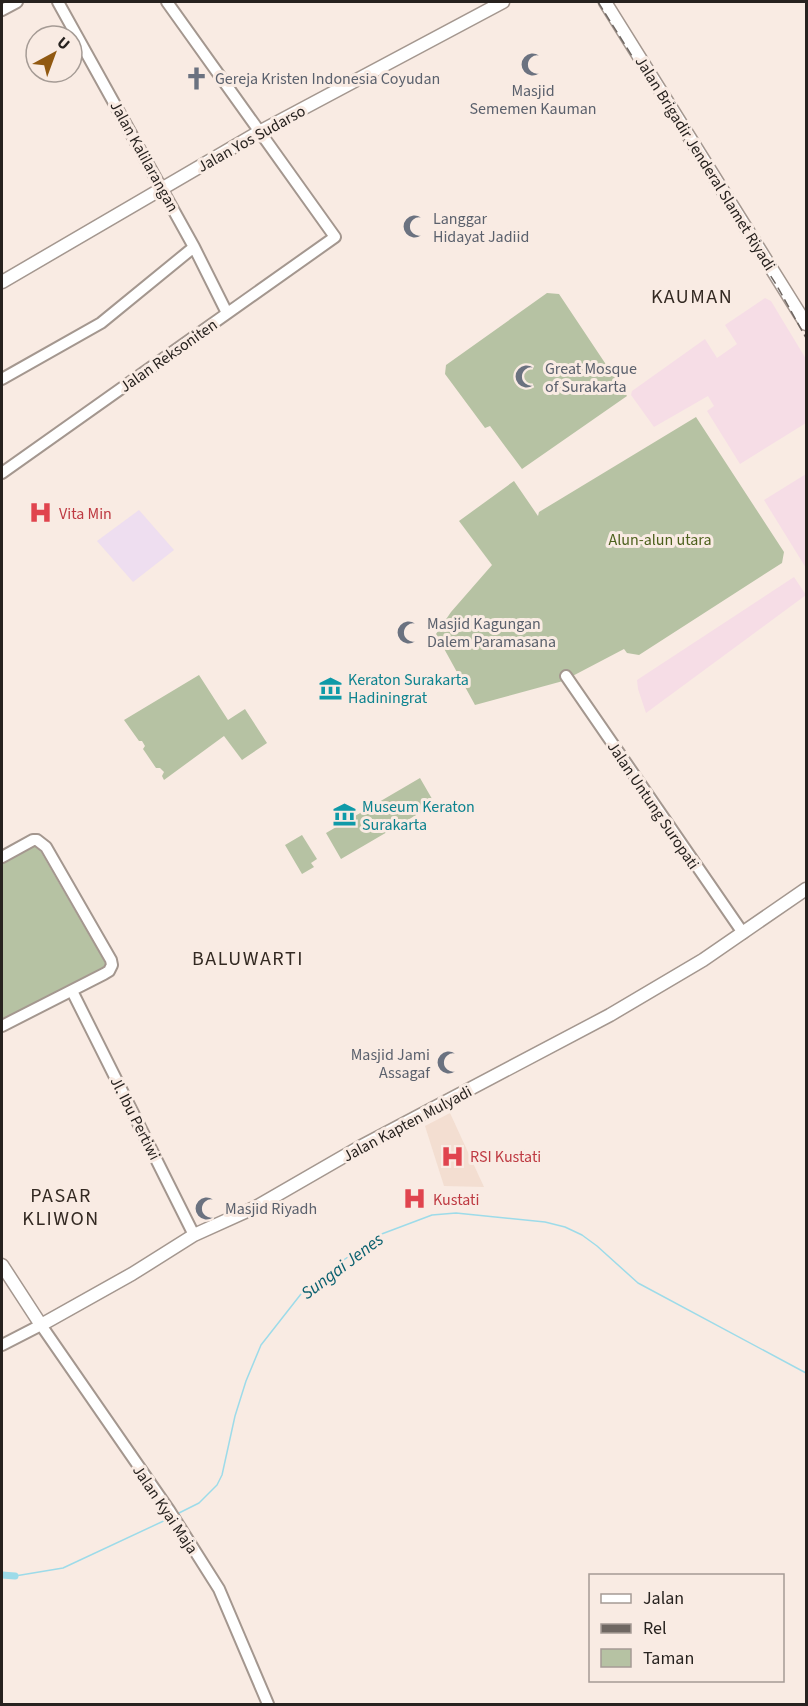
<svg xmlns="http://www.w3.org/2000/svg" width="808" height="1706" font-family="'Source Sans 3',sans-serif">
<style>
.commercial{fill:#f6dde6}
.built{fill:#f3ded1}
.education{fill:#eedef0}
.green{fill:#b6c2a3}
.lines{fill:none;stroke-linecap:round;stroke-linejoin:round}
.stream{stroke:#9ddbe9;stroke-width:1.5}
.canal{stroke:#9ddbe9;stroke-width:7}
.secondary-casing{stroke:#a4978f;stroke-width:14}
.primary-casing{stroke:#a4978f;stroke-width:15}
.secondary{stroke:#fff;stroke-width:10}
.primary{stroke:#fff;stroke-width:12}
.rail{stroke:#6f6762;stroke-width:1.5;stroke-dasharray:9 4.5;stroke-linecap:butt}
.labels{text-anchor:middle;stroke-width:6;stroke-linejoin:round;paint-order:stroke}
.worship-label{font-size:16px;fill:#5b616d;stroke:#f9ebe3;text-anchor:start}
.street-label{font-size:16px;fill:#27221f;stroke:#f9ebe3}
.health-label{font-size:16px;fill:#be3a42;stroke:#f9ebe3;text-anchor:start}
.park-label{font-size:16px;fill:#4c601c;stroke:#f9ebe3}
.culture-label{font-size:16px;fill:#0d838f;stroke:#f9ebe3;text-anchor:start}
.water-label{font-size:18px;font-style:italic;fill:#0a606f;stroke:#f9ebe3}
.quarter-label{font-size:20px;letter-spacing:1.5px;fill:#332922;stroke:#f9ebe3}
</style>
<rect width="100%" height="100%" fill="#f9ebe3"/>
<!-- commercial -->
<path class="commercial" d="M765,298L771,301L806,359V423L740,464L707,411L714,406L708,396L654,427L631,395L632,391L705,339L717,358L737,344L725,325Z
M806,474V568L764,500Z
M794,577L806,595L646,713L638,689L637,680Z"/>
<!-- built -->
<path class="built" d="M450,1113L484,1187L444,1186L425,1126Z"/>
<!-- education -->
<path class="education" d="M139,510L174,550L133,582L97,541Z"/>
<!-- green -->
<path class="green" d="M547,293L559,294L627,396L522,469L490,426L485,428L445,374L446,365Z
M696,417L784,552L782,563L639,655L627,653L624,649L563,681L475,705L436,634L451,612L492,565L459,521L514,481L538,516L539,512Z
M199,675L228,720L245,709L267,743L242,760L224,736L164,780L162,776L164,772L160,768H156L143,749L145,746L142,741H139L124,720Z
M420,778L435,804L341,859L326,833Z
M302,835L317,859L311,863L314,867L302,874L285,845Z
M37,845L107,966L2,1020V864Z"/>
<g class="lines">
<!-- stream -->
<path class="stream" d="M177,1514L199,1503L217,1485L222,1475L235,1416L246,1381L261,1345L301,1294L338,1264L379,1235L432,1215L456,1213L545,1222L565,1227L582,1235L597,1246L638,1283L806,1373
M15,1576L63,1568L170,1518"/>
<!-- canal -->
<path class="canal" d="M2,1575L15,1576"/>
<defs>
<path id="secondary" d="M58,2L194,247L227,313
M2,10L17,2
M2,379L101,323L194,247
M2,473L335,237L167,2
M566,676L743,933
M2,857L33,840H37L46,847L111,960L112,965L109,971L104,974L2,1026
M72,991L194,1235
M2,1345L41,1325L169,1510L219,1589L268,1704"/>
<path id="primary" d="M605,2L806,324
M2,282L259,132L503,2
M2,1265L41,1325L132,1274L194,1235L256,1207L360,1147L610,1015L703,960L806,889"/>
</defs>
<!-- secondary casing -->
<use href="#secondary" class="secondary-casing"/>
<!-- primary casing -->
<use href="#primary" class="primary-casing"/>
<!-- secondary -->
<use href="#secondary" class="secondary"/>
<!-- primary -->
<use href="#primary" class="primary"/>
<!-- rail -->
<path class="rail" d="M598,2L777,286L806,338"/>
</g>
<!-- icons -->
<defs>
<symbol id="mosque-bare" viewBox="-9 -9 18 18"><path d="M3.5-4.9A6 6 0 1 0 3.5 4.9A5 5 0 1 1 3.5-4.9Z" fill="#6b7280" stroke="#f9ebe3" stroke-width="2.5" paint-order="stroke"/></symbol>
<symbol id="church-bare" viewBox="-9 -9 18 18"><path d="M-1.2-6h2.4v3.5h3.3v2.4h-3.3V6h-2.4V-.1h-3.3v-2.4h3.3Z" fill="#6b7280" stroke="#f9ebe3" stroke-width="2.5" paint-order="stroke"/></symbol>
<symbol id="hospital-bare" viewBox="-9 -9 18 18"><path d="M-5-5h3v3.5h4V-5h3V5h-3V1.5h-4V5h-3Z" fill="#e0444e" stroke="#f9ebe3" stroke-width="2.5" paint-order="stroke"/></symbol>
<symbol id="museum-bare" viewBox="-9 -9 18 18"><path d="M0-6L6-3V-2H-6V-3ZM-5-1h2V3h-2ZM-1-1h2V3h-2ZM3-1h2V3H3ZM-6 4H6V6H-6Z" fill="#0f9aa8" stroke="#f9ebe3" stroke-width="2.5" paint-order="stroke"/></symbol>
</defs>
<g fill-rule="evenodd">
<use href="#mosque-bare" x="516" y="48" width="33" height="33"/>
<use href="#church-bare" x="180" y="62" width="33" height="33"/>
<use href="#mosque-bare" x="398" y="210" width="33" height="33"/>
<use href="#mosque-bare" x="510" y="360" width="33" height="33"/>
<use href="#hospital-bare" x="24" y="496" width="33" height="33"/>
<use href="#mosque-bare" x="392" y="616" width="33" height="33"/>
<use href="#museum-bare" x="314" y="672" width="33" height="33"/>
<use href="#museum-bare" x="328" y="798" width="33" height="33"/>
<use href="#mosque-bare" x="432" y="1046" width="33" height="33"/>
<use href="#hospital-bare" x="436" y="1140" width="33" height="33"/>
<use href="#hospital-bare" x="398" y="1182" width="33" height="33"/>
<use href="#mosque-bare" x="190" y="1192" width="33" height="33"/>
</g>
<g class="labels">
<!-- worship labels -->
<g class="worship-label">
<text x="215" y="84">Gereja Kristen Indonesia Coyudan</text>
<text x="533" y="96" text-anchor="middle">Masjid<tspan x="533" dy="18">Sememen Kauman</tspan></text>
<text x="433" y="224">Langgar<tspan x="433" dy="18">Hidayat Jadiid</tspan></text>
<text x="545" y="374">Great Mosque<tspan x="545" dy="18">of Surakarta</tspan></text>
<text x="427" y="629">Masjid Kagungan<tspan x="427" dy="18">Dalem Paramasana</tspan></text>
<text x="430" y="1060" text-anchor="end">Masjid Jami<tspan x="430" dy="18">Assagaf</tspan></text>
<text x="225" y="1214">Masjid Riyadh</text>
</g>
<!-- street labels -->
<g class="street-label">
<text transform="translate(251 138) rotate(-29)" y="6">Jalan Yos Sudarso</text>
<text transform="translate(145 156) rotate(61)" y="6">Jalan Kalilarangan</text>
<text transform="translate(706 163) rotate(58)" y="6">Jalan Brigadir Jenderal Slamet Riyadi</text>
<text transform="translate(168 355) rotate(-35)" y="6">Jalan Reksoniten</text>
<text transform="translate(654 805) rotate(56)" y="6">Jalan Untung Suropati</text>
<text transform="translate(136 1118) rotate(63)" y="6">Jl. Ibu Pertiwi</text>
<text transform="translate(407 1123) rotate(-28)" y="6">Jalan Kapten Mulyadi</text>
<text transform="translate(166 1509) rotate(56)" y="6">Jalan Kyai Maja</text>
</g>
<!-- health labels -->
<g class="health-label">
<text x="59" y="519">Vita Min</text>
<text x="470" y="1162">RSI Kustati</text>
<text x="433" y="1205">Kustati</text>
</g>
<!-- park labels -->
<g class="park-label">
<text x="660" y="545">Alun-alun utara</text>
</g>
<!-- culture labels -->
<g class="culture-label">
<text x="348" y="685">Keraton Surakarta<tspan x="348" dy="18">Hadiningrat</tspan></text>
<text x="362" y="812">Museum Keraton<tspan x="362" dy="18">Surakarta</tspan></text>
</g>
<!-- water labels -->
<g class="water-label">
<text transform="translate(342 1266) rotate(-37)" y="6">Sungai Jenes</text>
</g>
<!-- quarter labels -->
<g class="quarter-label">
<text x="692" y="303">KAUMAN</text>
<text x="248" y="965">BALUWARTI</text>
<text x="61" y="1202">PASAR<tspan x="61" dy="23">KLIWON</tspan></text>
</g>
</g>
<!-- border -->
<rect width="808" height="1706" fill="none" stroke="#27221f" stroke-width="6"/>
<!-- legend -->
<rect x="589" y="1574" width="195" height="108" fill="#f9ebe3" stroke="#a59b95" stroke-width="1.5"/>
<rect x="601" y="1594" width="30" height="9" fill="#ffffff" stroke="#a59b95" stroke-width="1.5"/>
<text x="643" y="1604" font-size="18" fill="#27221f">Jalan</text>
<rect x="601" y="1624" width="30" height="9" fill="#6f6762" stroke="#a59b95" stroke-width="1.5"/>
<text x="643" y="1634" font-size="18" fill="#27221f">Rel</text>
<rect x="601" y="1649" width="30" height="18" fill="#b6c2a3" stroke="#a59b95" stroke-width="1.5"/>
<text x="643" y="1664" font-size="18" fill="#27221f">Taman</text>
<!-- north arrow -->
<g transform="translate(54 54) rotate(41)"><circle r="28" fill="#f9ebe3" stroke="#a59b95" stroke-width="1.5"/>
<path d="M0-4.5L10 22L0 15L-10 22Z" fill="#915911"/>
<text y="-9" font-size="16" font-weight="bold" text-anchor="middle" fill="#27221f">U</text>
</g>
</svg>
